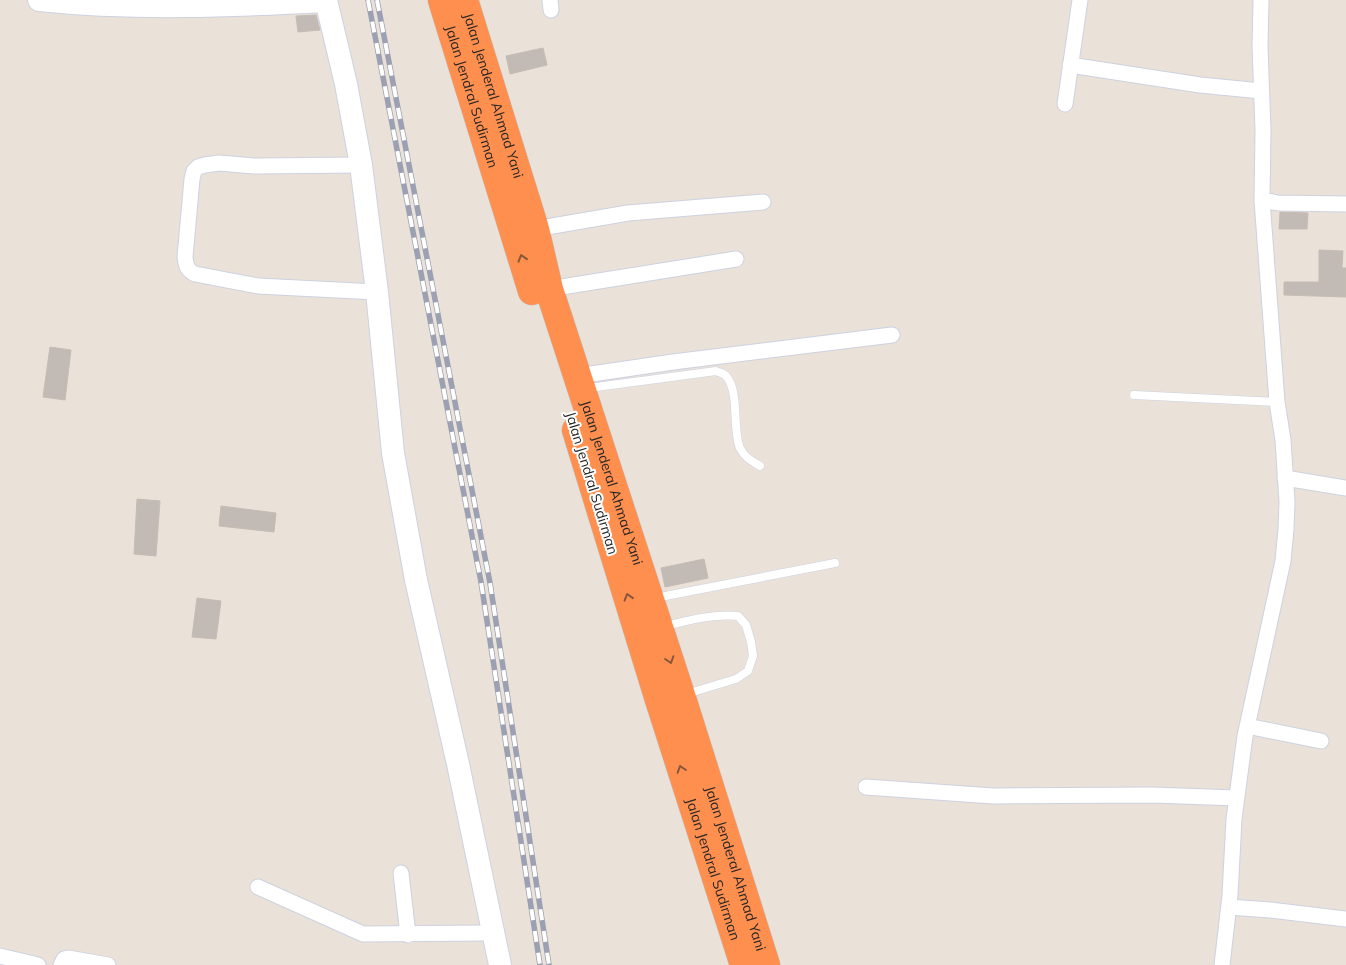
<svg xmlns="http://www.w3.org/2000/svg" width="1346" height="965" font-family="Mulish,sans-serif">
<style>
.building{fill:#c2bbb5;stroke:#c5bdb2}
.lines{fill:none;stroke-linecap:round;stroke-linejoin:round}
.lane-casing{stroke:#cdd2e1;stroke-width:9}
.street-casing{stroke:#cdd2e1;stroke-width:17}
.secondary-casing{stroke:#cdd2e1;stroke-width:24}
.highway-casing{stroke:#c3c3c3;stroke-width:29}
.lane{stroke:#fff;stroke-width:8}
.street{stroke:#fff;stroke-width:15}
.secondary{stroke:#fff;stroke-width:22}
.highway{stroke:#ff8f4e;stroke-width:28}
.rail-casing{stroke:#9ba0b2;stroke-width:5.5}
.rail{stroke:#fff;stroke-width:4;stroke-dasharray:11;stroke-linecap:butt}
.oneway{stroke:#885639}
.labels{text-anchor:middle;stroke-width:4;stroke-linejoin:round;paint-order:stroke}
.street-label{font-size:14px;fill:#272727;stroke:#fff}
</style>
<rect width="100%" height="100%" fill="#eae1d8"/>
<!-- building -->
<path class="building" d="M316,15L320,30L298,32L296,16Z
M543,48L547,65L510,74L506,56Z
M1280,212L1308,213L1307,229H1279Z
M1319,250L1343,251L1342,268H1346V297L1284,295V282H1319Z
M50,347L71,350L65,400L43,397Z
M137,499L160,501L156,556L134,554Z
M221,506L276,513L274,532L219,526Z
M704,559L708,578L665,587L661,568Z
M197,598L221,601L216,639L192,637Z"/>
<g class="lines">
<defs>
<path id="lane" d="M585,390L596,387L716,371C720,373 724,373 726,376C740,391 732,430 740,448C744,457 752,461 760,466
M1134,395L1277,402
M655,598L835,563
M663,627C688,620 712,614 738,616L746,625L751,642L753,656L748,671L736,679L686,694"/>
<path id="street" d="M550,0L551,10
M1070,65L1200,85L1261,91
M1065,104L1080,0
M361,165L254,166L219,163L205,165L198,167L194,171L192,179L185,257C186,266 187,270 195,274L258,286L377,292
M1262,200L1278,203L1346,204
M535,229L628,213L763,202
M549,289L736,259
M578,376L673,362L892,335
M1285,478L1346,488
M1247,726L1321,741
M866,787L993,796L1153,795L1237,798
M401,873L408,935
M258,887L363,934L483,933
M1229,907L1270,910L1346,919
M0,956L38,965
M61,965L64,959L68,958L108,965
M1222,965L1230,895L1234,819L1245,736L1283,561L1286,529L1287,502L1283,440L1277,402L1262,200L1263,130L1260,46L1261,0"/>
<path id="secondary" d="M39,0C135,10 230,6 326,1
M326,0L346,84L361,165L377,292L393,453L416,580L458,764L500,965"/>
<g id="highway">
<path id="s1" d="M442,0L532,291"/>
<path id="s2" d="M464,0L535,229L549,289L681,695L766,965"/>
<path id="s3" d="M576,430L659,700L744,965"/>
</g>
</defs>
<!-- lane casing -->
<use href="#lane" class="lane-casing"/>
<!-- street casing -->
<use href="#street" class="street-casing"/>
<!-- secondary casing -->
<use href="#secondary" class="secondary-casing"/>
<!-- highway casing -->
<use href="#highway" class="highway-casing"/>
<!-- lane -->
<use href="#lane" class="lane"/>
<!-- street -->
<use href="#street" class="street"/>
<!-- secondary -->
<use href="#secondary" class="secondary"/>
<!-- highway -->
<use href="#highway" class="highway"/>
<defs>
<path id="rail" d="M368,0L481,582L540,965
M377,0L490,583L549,965"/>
</defs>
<!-- rail casing -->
<use href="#rail" class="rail-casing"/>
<!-- rail -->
<use href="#rail" class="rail"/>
</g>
<!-- one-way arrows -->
<defs><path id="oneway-chevron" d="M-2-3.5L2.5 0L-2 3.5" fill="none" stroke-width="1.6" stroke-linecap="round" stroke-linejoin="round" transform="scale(1.25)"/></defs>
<g class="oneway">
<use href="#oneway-chevron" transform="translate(522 258) rotate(-107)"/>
<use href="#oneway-chevron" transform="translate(628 597) rotate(-107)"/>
<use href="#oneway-chevron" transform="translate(670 660) rotate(72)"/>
<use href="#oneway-chevron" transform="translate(681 769) rotate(-108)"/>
</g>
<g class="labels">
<!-- street labels -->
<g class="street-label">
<text dy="5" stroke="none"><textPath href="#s1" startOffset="101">Jalan Jendral Sudirman</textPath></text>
<text dy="5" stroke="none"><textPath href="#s2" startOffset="100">Jalan Jenderal Ahmad Yani</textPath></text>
<text transform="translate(592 483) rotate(73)" y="5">Jalan Jendral Sudirman</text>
<text dy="5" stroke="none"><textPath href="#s2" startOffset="505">Jalan Jenderal Ahmad Yani</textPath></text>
<text dy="5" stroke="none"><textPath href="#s3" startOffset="460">Jalan Jendral Sudirman</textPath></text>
<text dy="5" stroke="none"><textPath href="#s2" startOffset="910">Jalan Jenderal Ahmad Yani</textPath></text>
</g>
</g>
</svg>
